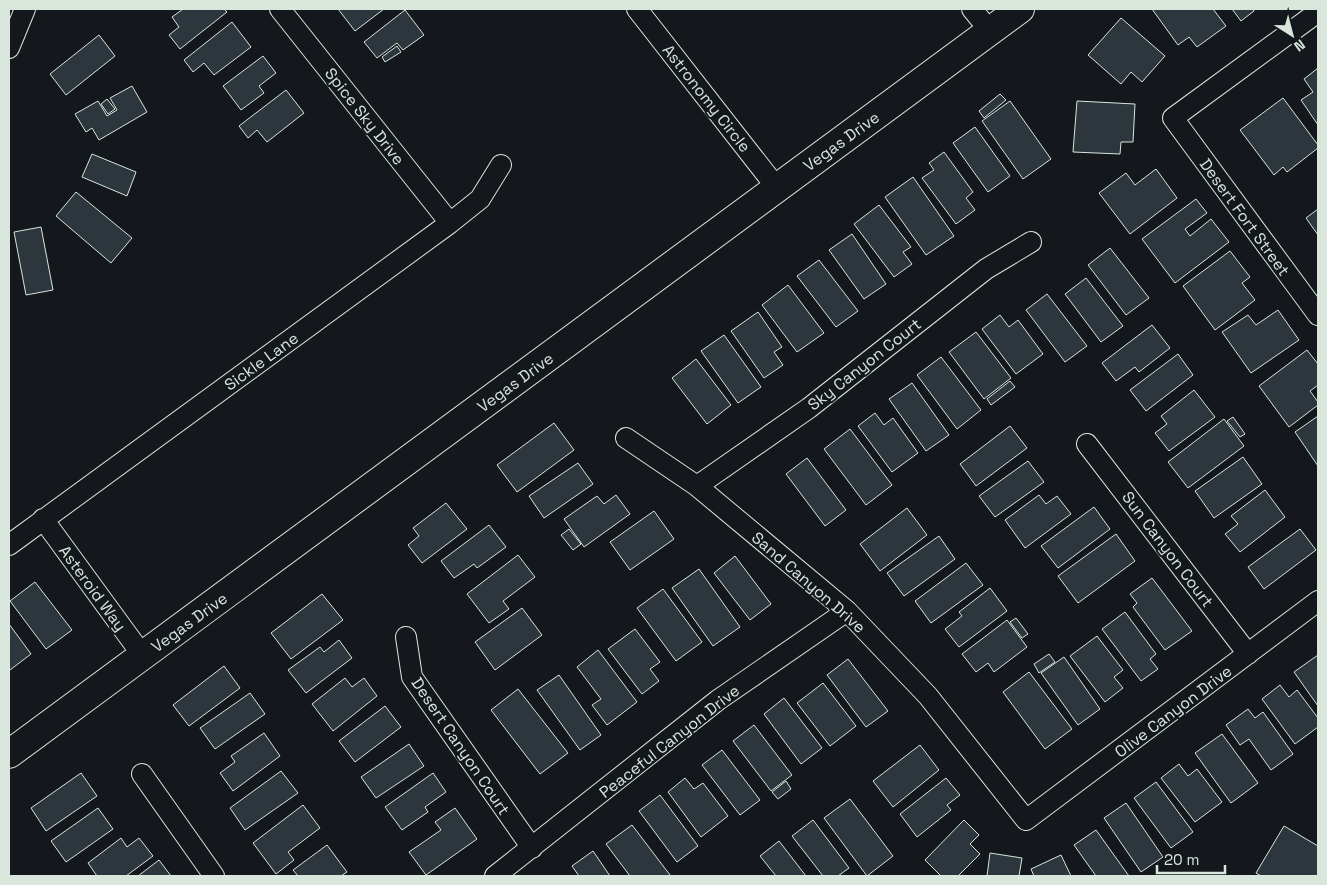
<svg xmlns="http://www.w3.org/2000/svg" width="1327" height="885" font-family="'Space Grotesk',sans-serif">
<style>
.building{fill:#2c363c;stroke:#d8e6dc}
.lines{fill:none;stroke-linecap:round;stroke-linejoin:round}
.street-casing{stroke:#d8e6dc;stroke-width:22}
.secondary-casing{stroke:#d8e6dc;stroke-width:30}
.street{stroke:#14181c;stroke-width:20}
.secondary{stroke:#14181c;stroke-width:28}
.labels{text-anchor:middle;stroke-width:4;stroke-linejoin:round;paint-order:stroke}
.street-label{font-size:16px;fill:#d8e6dc;stroke:#14181c}
</style>
<rect width="100%" height="100%" fill="#14181c"/>
<!-- building -->
<path class="building" d="M183,9H224L227,12L180,49L169,35L179,27L172,17Z
M338,9H384L355,31Z
M1152,9H1213L1226,26L1197,47L1189,37L1178,45Z
M1232,9H1253L1254,11L1241,21Z
M405,10L424,35L403,50L397,43L377,58L364,42Z
M1121,18L1165,56L1142,82L1131,72L1121,84L1088,55Z
M232,22L251,47L214,75L204,63L193,72L184,60Z
M99,35L115,56L66,95L50,74Z
M397,46L401,52L385,62L382,57Z
M263,56L276,73L259,86L264,93L241,110L223,86Z
M1318,68V125L1301,100L1313,92L1304,79Z
M132,86L147,112L99,140L92,128L86,132L75,114L98,101L107,116L117,110L110,98Z
M286,90L304,113L267,142L257,130L248,138L239,126Z
M1000,94L1006,100L984,118L979,111Z
M1283,98L1318,145V148L1287,172L1283,167L1274,175L1240,130Z
M107,99L115,109L108,114L101,104Z
M1010,101L1051,159L1023,179L982,121Z
M1077,101L1135,104L1133,142H1121L1120,154L1073,152Z
M975,127L1010,176L988,192L953,143Z
M944,152L973,192L966,198L975,210L956,224L922,178L934,170L929,163Z
M92,154L136,172L127,196L82,177Z
M1156,169L1177,198L1130,234L1099,193L1126,173L1135,185Z
M913,177L954,236L926,255L885,197Z
M76,192L132,238L111,263L56,216Z
M1196,199L1207,213L1185,229L1190,236L1211,219L1229,242L1175,283L1142,239Z
M879,205L911,247L903,252L912,264L894,277L854,224Z
M1318,209V235L1306,218Z
M41,227L53,290L26,295L14,232Z
M852,234L886,284L864,299L829,250Z
M1110,248L1149,298L1126,315L1088,265Z
M1230,251L1250,277L1242,283L1255,300L1215,330L1183,286Z
M819,260L858,311L836,327L797,276Z
M1086,278L1123,326L1101,342L1065,294Z
M788,285L824,333L797,352L762,305Z
M1047,294L1087,346L1065,362L1026,310Z
M1278,310L1299,340L1251,373L1222,332L1248,315L1256,325Z
M758,312L782,347L774,352L783,365L764,378L731,331Z
M1000,315L1009,327L1018,320L1043,354L1016,374L982,329Z
M1152,325L1170,348L1139,372L1135,367L1116,381L1102,363Z
M976,332L1011,378L984,399L949,352Z
M724,335L761,387L738,403L701,351Z
M1307,350L1318,364V385L1310,391L1318,402V405L1289,427L1259,386Z
M1178,354L1193,375L1146,411L1130,390Z
M941,357L981,410L957,429L917,375Z
M696,359L731,405L707,424L672,378Z
M1010,381L1015,387L991,405L987,399Z
M912,383L949,435L926,451L889,399Z
M1194,390L1215,417L1169,451L1155,433L1167,424L1161,416Z
M875,413L884,425L893,418L918,453L892,472L858,426Z
M1318,416V466L1295,432Z
M1233,417L1245,434L1240,437L1227,421Z
M1224,419L1244,446L1188,488L1168,462Z
M554,423L574,450L517,492L497,465Z
M1010,426L1027,448L976,486L960,464Z
M850,429L892,485L866,505L824,449Z
M1243,457L1262,484L1214,518L1195,491Z
M807,458L846,510L825,526L786,474Z
M1028,461L1044,482L995,517L979,496Z
M578,463L593,484L544,518L529,496Z
M1265,490L1285,517L1240,552L1225,534L1238,524L1231,516Z
M616,495L630,514L584,547L564,519L597,496L604,504Z
M1039,495L1046,504L1057,496L1071,514L1025,548L1005,520Z
M446,503L467,529L422,563L408,545L419,536L413,528Z
M1094,507L1110,529L1058,568L1041,546Z
M907,508L927,535L880,571L860,544Z
M654,511L674,539L630,570L610,542Z
M489,525L506,547L477,568L474,564L454,578L441,561Z
M569,529L581,544L573,550L561,535Z
M1300,529L1316,550L1264,589L1248,567Z
M1116,534L1135,561L1078,603L1058,576Z
M939,536L955,559L904,596L887,573Z
M518,555L535,577L503,601L509,609L489,623L467,594Z
M735,556L771,604L750,620L714,573Z
M966,563L983,585L931,623L915,601Z
M699,569L740,627L713,646L672,588Z
M1152,578L1192,631L1165,650L1133,607L1137,603L1130,594Z
M35,582L72,630L46,649L10,601Z
M990,588L1007,611L959,647L945,629L962,616L959,612Z
M663,589L702,642L676,661L637,608Z
M322,594L343,620L291,659L271,633Z
M522,608L542,635L495,670L475,642Z
M1125,612L1156,654L1150,659L1158,669L1141,681L1102,629Z
M1016,618L1028,634L1022,638L1010,622Z
M1007,620L1027,647L994,672L988,663L976,672L962,654Z
M9,624L31,654L10,670L9,668Z
M635,629L660,662L650,669L659,681L642,694L608,649Z
M1097,636L1123,670L1114,677L1123,688L1105,702L1070,656Z
M339,640L352,658L306,693L288,670L320,647L324,652Z
M598,650L637,702L607,725L592,705L601,699L577,667Z
M1049,654L1055,662L1039,673L1034,664Z
M1318,655V706L1294,672Z
M1064,657L1100,709L1078,725L1041,673Z
M848,659L888,711L866,727L827,675Z
M224,666L240,688L189,726L173,705Z
M1029,672L1072,729L1045,749L1003,692Z
M559,675L601,735L580,750L537,690Z
M345,678L352,687L364,678L377,696L333,731L312,704Z
M823,683L856,726L830,746L797,703Z
M1280,685L1289,697L1297,690L1318,718V727L1295,744L1262,699Z
M518,689L568,753L540,774L491,710Z
M250,693L265,714L215,749L200,728Z
M784,698L822,748L801,764L764,714Z
M385,706L401,727L355,762L339,741Z
M1248,709L1255,718L1263,712L1293,754L1271,770L1249,739L1240,745L1226,725Z
M754,725L792,775L771,791L733,741Z
M264,733L280,756L233,791L220,773L235,762L231,756Z
M1222,734L1258,783L1231,803L1195,753Z
M409,744L424,766L376,798L361,777Z
M920,745L939,770L893,807L873,781Z
M722,750L760,800L740,815L702,765Z
M1179,764L1188,776L1197,769L1222,802L1195,822L1161,778Z
M281,771L298,793L245,830L230,808Z
M81,773L97,796L46,831L31,808Z
M433,773L446,792L425,807L428,812L402,830L385,807Z
M685,778L694,789L703,783L728,816L701,837L668,792Z
M946,778L960,795L947,805L951,810L917,837L900,814Z
M786,781L791,789L778,799L772,792Z
M1156,782L1193,832L1171,848L1134,798Z
M660,795L698,846L677,862L639,811Z
M850,799L893,856L867,876L824,818Z
M1126,803L1163,857L1141,872L1104,818Z
M303,805L320,828L288,852L294,860L276,874L253,843Z
M98,808L113,829L66,862L51,841Z
M455,808L477,839L426,875L409,852L441,830L435,822Z
M813,820L849,868L838,876H823L792,836Z
M964,820L979,835L970,844L980,854L958,876H941L925,860Z
M632,825L670,875L668,876H630L606,844Z
M1284,826L1318,846V876H1261L1256,873Z
M1096,830L1129,876H1096L1074,845Z
M121,838L127,847L139,838L153,856L126,876H97L88,863Z
M779,841L806,876H776L760,856Z
M327,845L347,872L341,876H298L293,870Z
M593,851L610,876H579L572,866Z
M990,853L1022,858L1019,876H987Z
M1061,855L1071,876H1034L1031,869Z
M159,860L171,876H138Z"/>
<g class="lines">
<defs>
<path id="street" d="M280,9L450,223
M637,9L777,188
M972,9L990,31
M1318,12L1173,118L1318,315
M9,48L25,9
M626,438L697,486L847,611L928,696L1026,820L1318,601
M1087,444L1248,654
M697,486L809,408L986,269L1031,242
M43,519L143,656
M9,545L450,223L480,199L501,165
M406,637L412,677L532,848
M142,774L214,876
M495,876L718,700L847,611"/>
<path id="secondary" d="M9,754L1020,9"/>
</defs>
<!-- street casing -->
<use href="#street" class="street-casing"/>
<!-- secondary casing -->
<use href="#secondary" class="secondary-casing"/>
<!-- street -->
<use href="#street" class="street"/>
<!-- secondary -->
<use href="#secondary" class="secondary"/>
</g>
<g class="labels">
<!-- street labels -->
<g class="street-label">
<text transform="translate(707 98) rotate(52)" y="6">Astronomy Circle</text>
<text transform="translate(365 116) rotate(52)" y="6">Spice Sky Drive</text>
<text transform="translate(841 141) rotate(-36)" y="6">Vegas Drive</text>
<text transform="translate(1245 217) rotate(54)" y="6">Desert Fort Street</text>
<text transform="translate(261 361) rotate(-36)" y="6">Sickle Lane</text>
<text transform="translate(864 364) rotate(-38)" y="6">Sky Canyon Court</text>
<text transform="translate(515 382) rotate(-36)" y="6">Vegas Drive</text>
<text transform="translate(1168 549) rotate(53)" y="6">Sun Canyon Court</text>
<text transform="translate(809 582) rotate(41)" y="6">Sand Canyon Drive</text>
<text transform="translate(93 588) rotate(54)" y="6">Asteroid Way</text>
<text transform="translate(189 622) rotate(-36)" y="6">Vegas Drive</text>
<text transform="translate(1173 711) rotate(-37)" y="6">Olive Canyon Drive</text>
<text transform="translate(669 741) rotate(-38)" y="6">Peaceful Canyon Drive</text>
<text transform="translate(461 746) rotate(56)" y="6">Desert Canyon Court</text>
</g>
</g>
<!-- border -->
<rect width="1327" height="885" fill="none" stroke="#d8e6dc" stroke-width="20"/>
<!-- north arrow -->
<g transform="translate(1292 35) rotate(144)" stroke="#14181c" stroke-width="4" paint-order="stroke">
<path d="M0-4L9 19L0 12L-9 19Z" fill="#d8e6dc"/>
<text y="-8" font-size="14" font-weight="bold" text-anchor="middle" fill="#d8e6dc">N</text>
</g>
<!-- scale -->
<path d="M1157 865v8h68v-8" fill="none" stroke="#d8e6dc" stroke-width="2.5"/>
<text x="1164" y="865" font-size="15" fill="#d8e6dc" stroke="#14181c" stroke-width="4" paint-order="stroke">20 m</text>
</svg>
